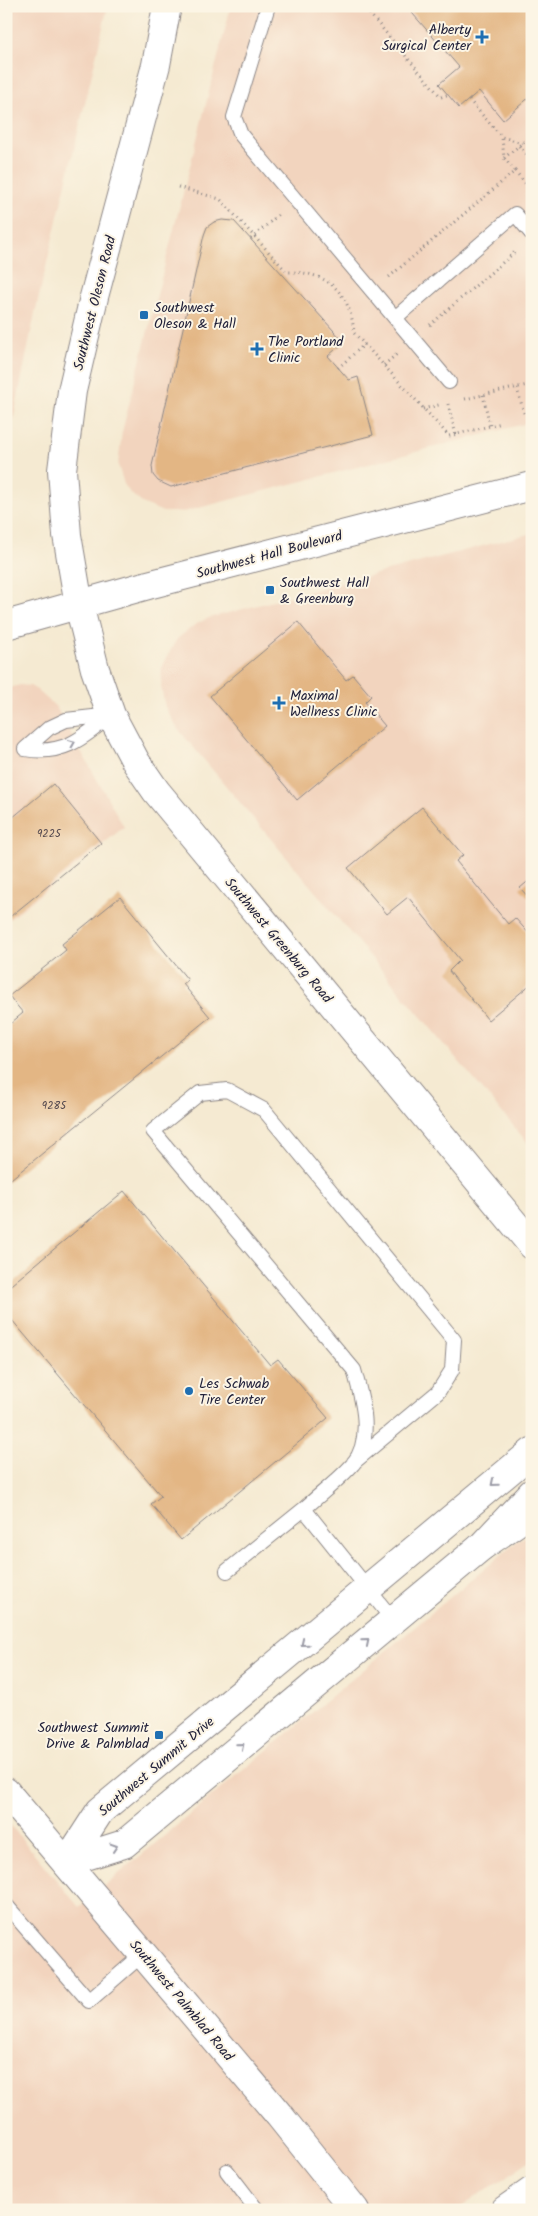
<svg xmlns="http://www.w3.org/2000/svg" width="538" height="2216" font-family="Kalam,sans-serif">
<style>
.built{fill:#f2d4be}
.building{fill:#e3b684}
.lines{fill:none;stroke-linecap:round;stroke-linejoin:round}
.service-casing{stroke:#8c8686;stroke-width:16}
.tertiary-casing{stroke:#8c8686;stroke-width:30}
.secondary-casing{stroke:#8c8686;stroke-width:30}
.path{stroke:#8c8686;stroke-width:3;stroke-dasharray:1 4;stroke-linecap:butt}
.service{stroke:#fff;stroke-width:14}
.tertiary{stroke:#fff;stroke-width:28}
.secondary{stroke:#fff;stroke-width:28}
.oneway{stroke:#9c9ca7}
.poi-dot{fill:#1f6fb2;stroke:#fcf5e5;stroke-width:2}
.labels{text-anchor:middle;stroke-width:4;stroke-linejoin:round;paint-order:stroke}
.number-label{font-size:11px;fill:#52474d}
.poi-label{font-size:14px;fill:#22223b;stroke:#fcf5e5;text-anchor:start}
.street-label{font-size:14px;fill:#22223b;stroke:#fcf5e5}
</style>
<rect width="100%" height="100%" fill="#fcf5e5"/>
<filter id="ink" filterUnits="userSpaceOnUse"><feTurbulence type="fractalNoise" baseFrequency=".02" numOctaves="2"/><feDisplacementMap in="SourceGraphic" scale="10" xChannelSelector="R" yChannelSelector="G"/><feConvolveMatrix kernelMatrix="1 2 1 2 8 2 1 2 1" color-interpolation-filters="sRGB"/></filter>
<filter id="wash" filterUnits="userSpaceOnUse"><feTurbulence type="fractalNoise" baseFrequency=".0096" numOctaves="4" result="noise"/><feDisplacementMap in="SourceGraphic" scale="20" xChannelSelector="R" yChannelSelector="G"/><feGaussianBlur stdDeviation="1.12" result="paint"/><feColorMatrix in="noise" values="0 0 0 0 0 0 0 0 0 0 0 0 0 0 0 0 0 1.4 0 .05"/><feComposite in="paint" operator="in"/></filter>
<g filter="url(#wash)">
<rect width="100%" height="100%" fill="#f5ead2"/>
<!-- built -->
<path class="built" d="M6,6H108L35,313L11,431V524L6,539Z
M231,6H532V422L183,512H163L142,503L130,493L124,484L118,465L122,432Z
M532,533V1148L178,729L165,707L161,687L162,666L177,639L196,624L209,618Z
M20,685L30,686L37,690L56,707L124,827L6,922V689Z
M532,1533V2159L457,2210H6V1820L79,1907L519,1540Z"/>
<g id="blocks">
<!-- building -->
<path class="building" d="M406,6H532V95L503,120L479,91L459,108L439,84L459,67Z
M222,220L234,221L344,342L328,356L349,380L358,377L373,435L171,487L158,481L153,475L152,466L204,235L207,227L214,222Z
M298,622L346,680L353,675L371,696L365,702L385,726L297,800L210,696Z
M53,784L101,843L6,920V823Z
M422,807L463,855L456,861L508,924L515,918L532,937V983L488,1020L449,971L460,960L408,897L387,914L348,868Z
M532,878V901L520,888Z
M120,897L188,980L183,984L210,1017L6,1183V1027L23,1013L9,996L66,950L62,944Z
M124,1191L270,1365L278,1359L328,1418L181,1540L151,1504L161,1496L6,1313V1289Z"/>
</g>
</g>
<g filter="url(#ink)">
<use href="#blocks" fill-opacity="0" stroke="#8c8686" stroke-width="1"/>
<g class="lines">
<defs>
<path id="service" d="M268,6L234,117L241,135L449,382
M395,318L515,214L532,234
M25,749C63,756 83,738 111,715
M25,749L49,728L66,720L111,715
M354,1462L438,1392L452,1370L454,1340L264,1110L227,1090L200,1093L153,1131L354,1370C362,1398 374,1438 353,1464C339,1480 320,1494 304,1509L393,1620
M227,1571L304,1509
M6,1905L89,2001L144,1953
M227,2171L257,2210"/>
<path id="tertiary" d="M6,1792L279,2115L355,2210
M67,1862L100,1811L532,1452
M67,1862L124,1844L481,1547L532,1493
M505,2210L532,2191"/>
<path id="secondary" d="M167,6L156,65L94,297L72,391L62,470L67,535L79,605L95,669L111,715L136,762L156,791L532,1245
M6,625L148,585L532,486
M481,1547L526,1516L532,1514"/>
</defs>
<!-- service casing -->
<use href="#service" class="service-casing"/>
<!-- tertiary casing -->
<use href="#tertiary" class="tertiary-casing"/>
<!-- secondary casing -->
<use href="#secondary" class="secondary-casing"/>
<!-- path -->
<path class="path" d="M363,6L441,97L447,95
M469,100L502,137L522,143
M519,146L532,160
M504,158L532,135
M515,171L532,191
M178,187L220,199L287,272C327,271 351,293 354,333L449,436L502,423
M251,239L278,215
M389,277L515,171L504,158L502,137
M430,325L516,251
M384,365L397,354
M338,368L365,344
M517,388L524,413
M483,395L490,426
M465,399L532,384
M448,404L456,435
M423,409L442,404"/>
<!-- service -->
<use href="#service" class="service"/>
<!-- tertiary -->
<use href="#tertiary" class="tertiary"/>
<!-- secondary -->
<use href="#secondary" class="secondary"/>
</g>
<!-- one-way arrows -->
<defs><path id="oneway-chevron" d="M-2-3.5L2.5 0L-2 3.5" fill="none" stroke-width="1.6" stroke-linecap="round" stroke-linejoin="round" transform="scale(1.25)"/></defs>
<g class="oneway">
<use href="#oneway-chevron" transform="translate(72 743) rotate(-22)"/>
<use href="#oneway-chevron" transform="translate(494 1483) rotate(140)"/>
<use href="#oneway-chevron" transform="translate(366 1642) rotate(-40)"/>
<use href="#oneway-chevron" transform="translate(304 1643) rotate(141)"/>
<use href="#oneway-chevron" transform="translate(241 1746) rotate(-40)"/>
<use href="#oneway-chevron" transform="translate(114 1847) rotate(-18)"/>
</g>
</g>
<!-- markers -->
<g class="poi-dot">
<path d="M479.5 29.5h5v5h5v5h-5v5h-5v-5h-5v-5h5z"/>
<rect x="139" y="310" width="10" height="10" rx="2.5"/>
<path d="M254.5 341.5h5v5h5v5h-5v5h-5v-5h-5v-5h5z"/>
<rect x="265" y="585" width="10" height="10" rx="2.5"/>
<path d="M276.5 695.5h5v5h5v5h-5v5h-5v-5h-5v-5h5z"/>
<circle cx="189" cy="1391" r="5"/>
<rect x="154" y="1730" width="10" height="10" rx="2.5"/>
</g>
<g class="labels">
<!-- number labels -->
<g class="number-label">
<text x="49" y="837">9225</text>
<text x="54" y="1109">9285</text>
</g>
<!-- poi labels -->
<g class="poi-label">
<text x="471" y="34" text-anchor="end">Alberty<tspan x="471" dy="16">Surgical Center</tspan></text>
<text x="154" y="312">Southwest<tspan x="154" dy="16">Oleson &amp; Hall</tspan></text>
<text x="268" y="346">The Portland<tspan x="268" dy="16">Clinic</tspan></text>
<text x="280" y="587">Southwest Hall<tspan x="280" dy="16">&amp; Greenburg</tspan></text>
<text x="290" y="700">Maximal<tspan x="290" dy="16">Wellness Clinic</tspan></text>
<text x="199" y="1388">Les Schwab<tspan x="199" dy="16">Tire Center</tspan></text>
<text x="149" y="1732" text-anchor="end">Southwest Summit<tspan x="149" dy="16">Drive &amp; Palmblad</tspan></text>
</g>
<!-- street labels -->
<g class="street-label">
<text transform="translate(94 303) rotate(-76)" y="5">Southwest Oleson Road</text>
<text transform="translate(269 554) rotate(-15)" y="5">Southwest Hall Boulevard</text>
<text transform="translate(279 940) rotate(50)" y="5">Southwest Greenburg Road</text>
<text transform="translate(156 1766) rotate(-40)" y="5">Southwest Summit Drive</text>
<text transform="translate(182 2000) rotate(50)" y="5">Southwest Palmblad Road</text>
</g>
</g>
<!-- margin -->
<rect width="538" height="2216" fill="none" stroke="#fcf5e5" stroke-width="25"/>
</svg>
